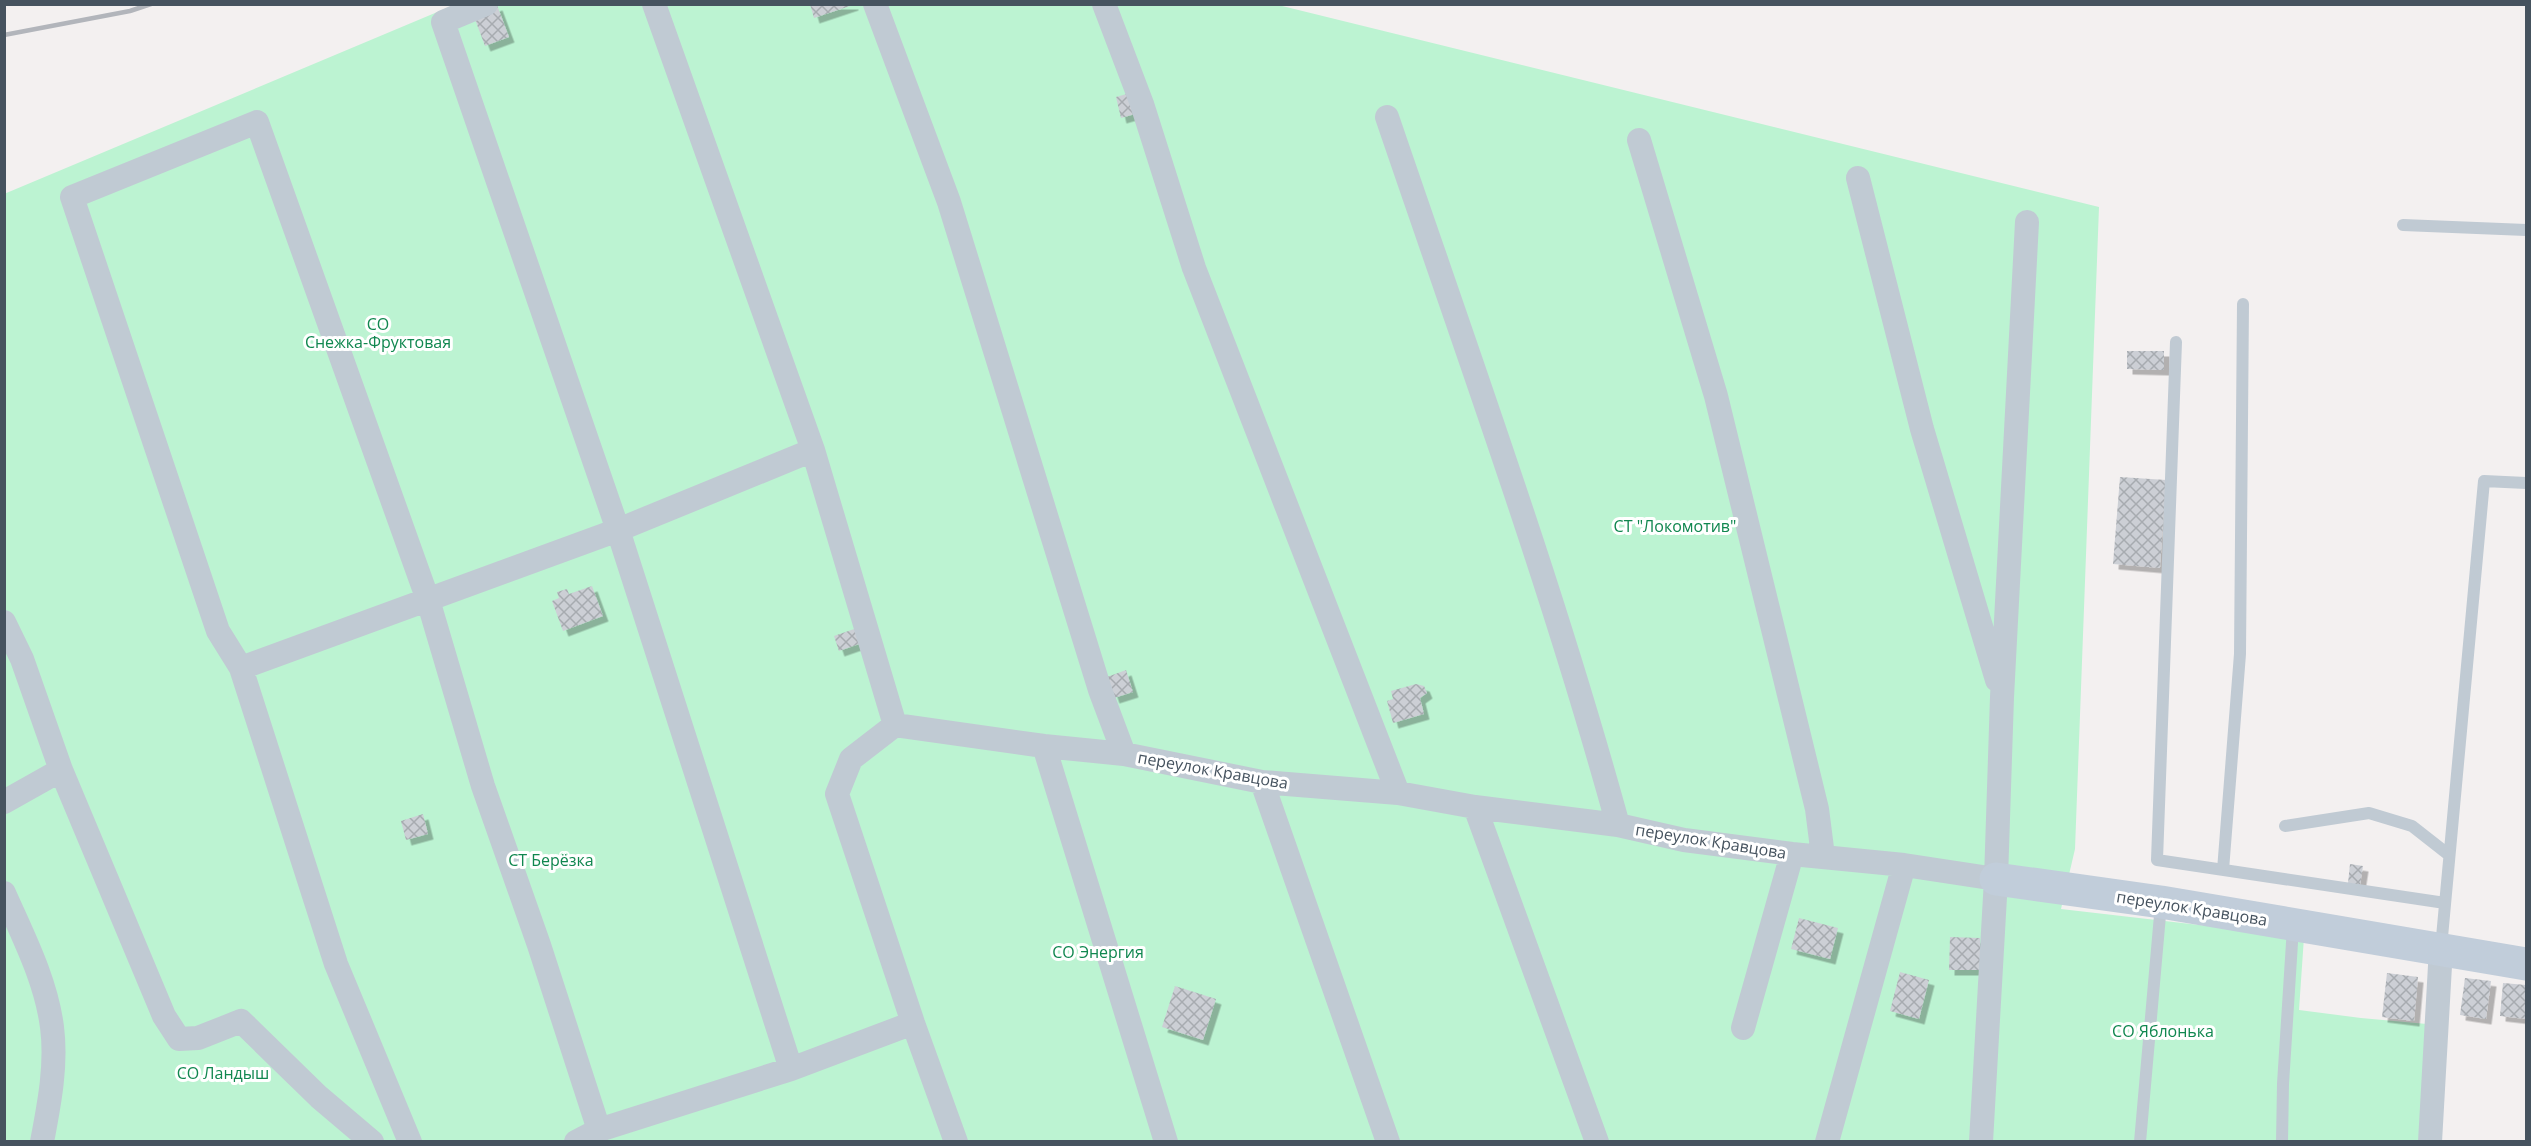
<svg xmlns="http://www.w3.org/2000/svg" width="2531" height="1146" font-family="'Open Sans',sans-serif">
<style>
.green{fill:#bcf3d2}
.building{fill:url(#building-cross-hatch);filter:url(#shadow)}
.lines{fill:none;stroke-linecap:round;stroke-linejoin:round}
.lane{stroke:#c0cad3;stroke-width:12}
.street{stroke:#c0cad3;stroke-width:24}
.secondary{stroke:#c1cdda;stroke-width:33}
.rail{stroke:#b2b5bb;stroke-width:4.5}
.labels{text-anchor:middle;stroke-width:6;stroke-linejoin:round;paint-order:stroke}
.park-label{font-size:16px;fill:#10874f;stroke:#fff}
.street-label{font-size:16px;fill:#46535f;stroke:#fff}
</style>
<defs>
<pattern id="building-cross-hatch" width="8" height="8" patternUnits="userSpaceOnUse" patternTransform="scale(1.5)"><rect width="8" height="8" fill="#cccfd5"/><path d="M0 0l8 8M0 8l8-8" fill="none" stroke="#a7abb0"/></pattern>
<filter id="shadow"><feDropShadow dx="5.5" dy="5.5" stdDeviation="0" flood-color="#0004"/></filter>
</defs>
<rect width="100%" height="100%" fill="#f3f0f0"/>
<!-- green -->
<path class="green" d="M1274,4L2099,207L2075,849L2061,909L2304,937L2299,1010L2361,1018L2438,1025L2436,1141H5L4,194L454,5Z"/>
<!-- building -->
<path class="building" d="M810,4H853V5L814,18Z
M497,5L509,37L485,46L473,14Z
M1130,93L1135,114L1121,118L1116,97Z
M2127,351H2164V370L2127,369Z
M2120,477L2166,480L2160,568L2113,564Z
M592,586L603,616L563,631L552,601L559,598L557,592L567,589L569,594Z
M857,628L862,643L839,651L834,636Z
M1126,670L1133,692L1114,698L1107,677Z
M1416,684L1424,686L1427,693L1420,698L1424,714L1393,723L1387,701L1393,699L1391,691Z
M423,814L428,834L406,840L401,821Z
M2350,864L2363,866L2360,885L2348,883Z
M1799,918L1838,928L1830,959L1791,949Z
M1950,937L1980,938V970H1949Z
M1900,972L1929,980L1919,1019L1890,1011Z
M2387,973L2418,977L2414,1021L2382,1017Z
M2465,978L2491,981L2486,1019L2460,1015Z
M2503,983L2526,985V1019L2500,1016Z
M1175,986L1216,999L1203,1040L1162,1027Z"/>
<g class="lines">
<!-- lane -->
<path class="lane" d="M2403,225L2526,230
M2176,342L2157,860L2445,903
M2285,826L2369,813L2412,826L2449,855
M2223,870L2240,654L2243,304
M2441,948L2484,481L2526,483
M2140,1142L2161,904
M2282,1142L2283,1084L2293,927"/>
<!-- street -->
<path class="street" d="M486,4L443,22L618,530L791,1069
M654,4L813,450L895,725
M875,4L949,202L1100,690L1124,754
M1104,4L1142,104L1194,268L1398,793
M1387,117C1467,352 1552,585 1618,825
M1639,140L1716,396L1817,809L1823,856
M1858,178L1922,429L1997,680
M4,622L22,659L61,770L164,1016L179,1039L198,1038L241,1021L319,1097L372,1142
M241,668L618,530L813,450
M895,725L1044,746L1124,754L1262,782L1398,793L1475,807L1618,825L1684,840L1792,854L1904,865L1996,879
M895,725L851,759L837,794L913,1023L956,1142
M1044,746L1166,1142
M1262,782L1388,1142
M4,802L61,770
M1475,807L1597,1142
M4,893C23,936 46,980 52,1027C57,1065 49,1105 42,1142
M1743,1028L1792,854
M410,1142L336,964L241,668L218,631L72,197L257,122L428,600L483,786L539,945L599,1130
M576,1142L599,1130L791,1069L913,1023
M1827,1142L1904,865
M1981,1142L1996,879L2002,697L2027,222
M2430,1142L2441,948"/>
<!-- secondary -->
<path class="secondary" d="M1996,879L2161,902L2526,964"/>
<!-- rail -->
<path class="rail" d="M4,35L130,11L151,4"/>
</g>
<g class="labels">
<!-- park labels -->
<g class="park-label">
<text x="378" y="330">СО<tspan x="378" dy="18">Снежка-Фруктовая</tspan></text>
<text x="1675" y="532">СТ "Локомотив"</text>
<text x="551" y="866">СТ Берёзка</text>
<text x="1098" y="958">СО Энергия</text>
<text x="2163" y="1037">СО Яблонька</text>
<text x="223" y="1079">СО Ландыш</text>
</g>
<!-- street labels -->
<g class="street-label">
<text transform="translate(1213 770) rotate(10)" y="6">переулок Кравцова</text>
<text transform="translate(1711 841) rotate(9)" y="6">переулок Кравцова</text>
<text transform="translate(2192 908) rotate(9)" y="6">переулок Кравцова</text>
</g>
</g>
<!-- border -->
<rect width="2531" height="1146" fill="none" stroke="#46535f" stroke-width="12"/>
</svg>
